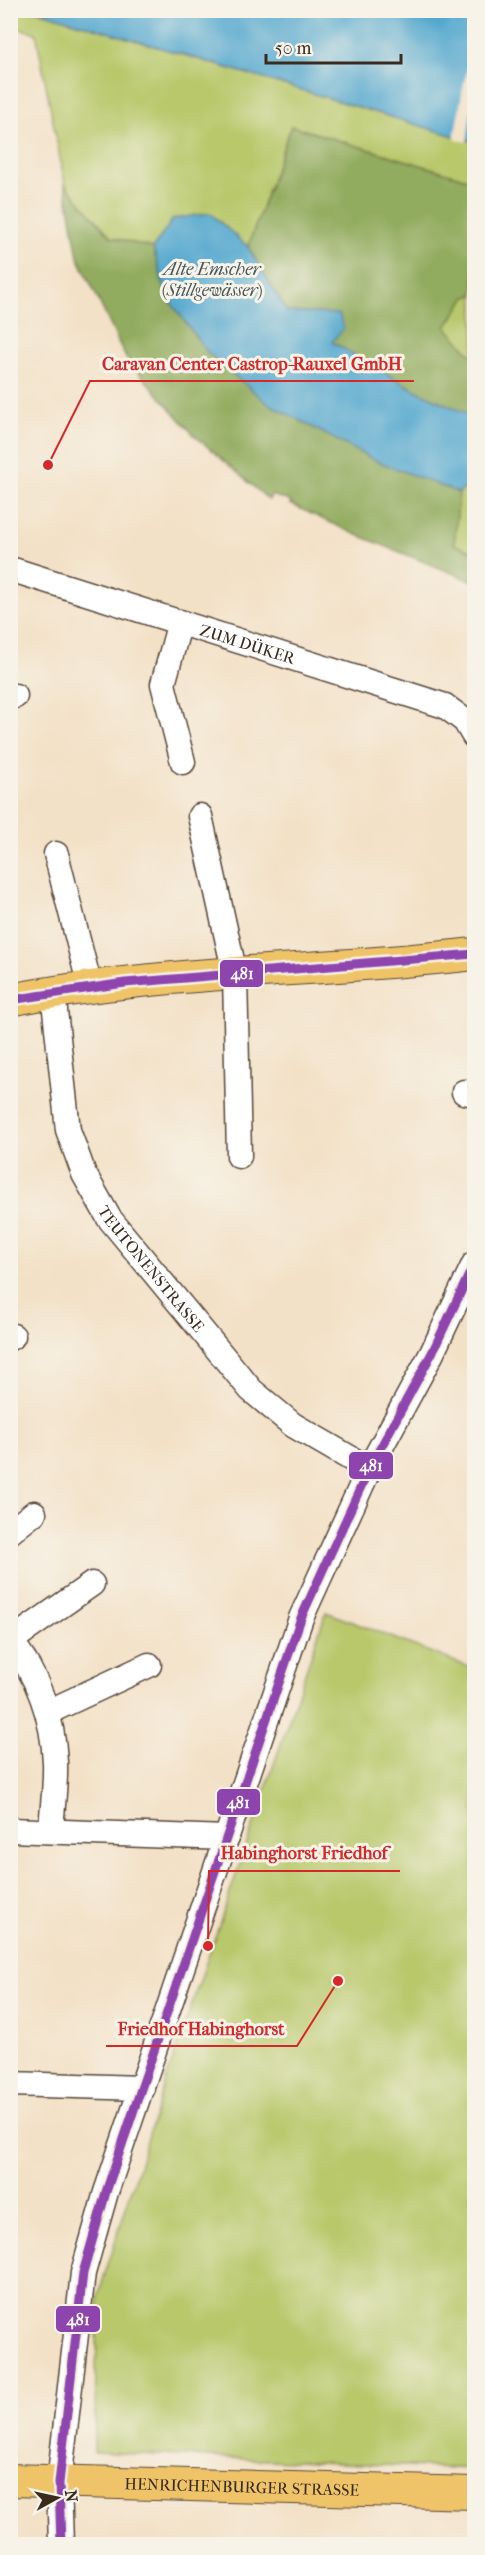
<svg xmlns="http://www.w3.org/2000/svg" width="485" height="2555" font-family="'IM FELL French Canon',serif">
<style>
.green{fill:#b8c86b;stroke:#7a7944;stroke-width:1.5}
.forest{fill:#92ac5f;stroke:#666b3e;stroke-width:1.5}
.water{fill:#54a8cf;stroke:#486976;stroke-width:1.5}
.pier{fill:#f3e1c7}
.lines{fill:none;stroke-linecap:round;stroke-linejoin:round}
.minor-casing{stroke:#574537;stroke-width:27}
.major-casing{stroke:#574537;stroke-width:34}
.minor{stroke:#fff;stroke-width:24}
.major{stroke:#efc469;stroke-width:32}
.bus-1-casing{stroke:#f7f3e8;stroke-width:14}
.bus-1{stroke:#8e44ad;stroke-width:9}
.labels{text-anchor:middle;stroke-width:6;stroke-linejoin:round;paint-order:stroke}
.street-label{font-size:16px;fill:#3b2a1e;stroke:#f7f3e8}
.water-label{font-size:18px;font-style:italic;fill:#44565c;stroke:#f7f3e8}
.leader{fill:none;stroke:#d62828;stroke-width:2}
.callout-dot{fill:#d62828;stroke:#f7f3e8;stroke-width:2}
.callout-label{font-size:18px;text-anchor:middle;font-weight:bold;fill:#d62828;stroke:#f7f3e8;stroke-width:6;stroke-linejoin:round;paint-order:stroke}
.line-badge{stroke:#f7f3e8;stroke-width:2}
.badge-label{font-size:16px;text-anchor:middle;font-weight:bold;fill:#fff}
</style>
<rect width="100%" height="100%" fill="#f7f3e8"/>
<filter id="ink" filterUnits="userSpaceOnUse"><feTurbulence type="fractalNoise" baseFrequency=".0167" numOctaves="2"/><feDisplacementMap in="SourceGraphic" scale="12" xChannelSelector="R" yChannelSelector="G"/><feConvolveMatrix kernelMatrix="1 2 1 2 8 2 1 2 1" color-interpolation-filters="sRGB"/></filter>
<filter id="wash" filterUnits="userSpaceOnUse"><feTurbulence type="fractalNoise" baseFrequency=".008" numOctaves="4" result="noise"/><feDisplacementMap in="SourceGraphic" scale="24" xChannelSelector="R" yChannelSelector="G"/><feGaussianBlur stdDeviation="1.35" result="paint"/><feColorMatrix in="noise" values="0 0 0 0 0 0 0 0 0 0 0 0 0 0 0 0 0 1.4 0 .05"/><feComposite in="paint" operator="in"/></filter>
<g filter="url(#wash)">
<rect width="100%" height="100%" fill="#f3e1c7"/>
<!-- green -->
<path class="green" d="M10,11H38L474,142V181L291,126L248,247L210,213L173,219L153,248L111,237L65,184L36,33L11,26Z
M474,294V358L446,327L465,298Z
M474,481V552L454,545L459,493Z
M326,1612L474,1669V2469L94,2452L98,2296L167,2077Z"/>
<!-- forest -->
<path class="forest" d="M291,126L474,181V294L465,298L446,327L474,358V417L413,389L332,342L339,314L287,312L248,247Z
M65,184L111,237L153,248L167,297L208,353L267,403L374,460L459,493L454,544L474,552V582L355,534L290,504V501L271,495L269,500L193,434L126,358L78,257Z"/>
<!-- water -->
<path class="water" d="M38,11H474V142Z
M210,213L248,247L287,312L339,314L344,328L332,342L413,389L474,417V481L459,493L374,460L267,403L208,353L167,297L153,248L173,219Z"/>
<!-- pier -->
<path class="pier" d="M474,51V84L467,142L455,139V133L465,78Z"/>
</g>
<g filter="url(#ink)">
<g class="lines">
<defs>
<g id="minor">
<path id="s1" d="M10,569L445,706L465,721L474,736"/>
<path d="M180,622L163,684L183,762"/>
<path d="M10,697L15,696"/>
<path d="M200,816L235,974L239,1156"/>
<path d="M56,854L90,987"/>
<path id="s2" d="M53,992L68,1130L84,1174L109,1218L251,1390L293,1425L369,1469"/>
<path d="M464,1092L474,1094"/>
<path d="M10,1338L13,1336"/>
<path d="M10,1532L34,1513"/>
<path d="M10,1639C37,1675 53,1717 55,1762C56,1785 52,1809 51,1831"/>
<path d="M12,1640L92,1584"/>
<path d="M48,1712L149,1665"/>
<path d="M10,1830L227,1838"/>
<path d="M10,2084L142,2088"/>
<path d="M61,2544L59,2483L83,2273L106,2192L301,1618L369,1469L432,1353L474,1264"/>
</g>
<g id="major">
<path d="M10,1000C163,970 320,972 474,954"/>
<path id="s3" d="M10,2480L474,2493"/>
</g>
</defs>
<!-- minor casing -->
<use href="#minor" class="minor-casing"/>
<!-- major casing -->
<use href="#major" class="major-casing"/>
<!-- minor -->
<use href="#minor" class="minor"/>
<!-- major -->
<use href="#major" class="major"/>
<defs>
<path id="bus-1" d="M10,1000L125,983L474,954
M61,2544L59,2483L83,2273L106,2192L301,1618L369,1469L432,1353L474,1264"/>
</defs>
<!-- bus-1 casing -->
<use href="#bus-1" class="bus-1-casing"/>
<!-- bus-1 -->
<use href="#bus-1" class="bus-1"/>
</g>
</g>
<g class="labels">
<!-- street labels -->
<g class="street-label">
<text dy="6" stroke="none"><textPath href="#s1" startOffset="249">ZUM DÜKER</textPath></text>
<text dy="6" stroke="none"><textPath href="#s2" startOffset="302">TEUTONENSTRASSE</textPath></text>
<text dy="6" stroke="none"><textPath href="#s3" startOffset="232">HENRICHENBURGER STRASSE</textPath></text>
</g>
<!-- water labels -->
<g class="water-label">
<text x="212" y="275">Alte Emscher<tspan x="212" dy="21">(Stillgewässer)</tspan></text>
</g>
</g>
<!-- callouts -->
<path class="leader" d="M48 465L90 381H414M208 1946L209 1871H400M338 1981L297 2046H106"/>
<g class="callout-dot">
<circle cx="48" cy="465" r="6"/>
<circle cx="208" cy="1946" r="6"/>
<circle cx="338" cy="1981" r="6"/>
</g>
<g class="callout-label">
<text x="252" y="370">Caravan Center Castrop-Rauxel GmbH</text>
<text x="304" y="1859">Habinghorst Friedhof</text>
<text x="201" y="2035">Friedhof Habinghorst</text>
</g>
<g class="line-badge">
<rect x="219" y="959" width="45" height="29" rx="6" fill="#8e44ad"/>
<rect x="348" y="1451" width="46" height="29" rx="6" fill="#8e44ad"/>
<rect x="216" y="1788" width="45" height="28" rx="6" fill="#8e44ad"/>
<rect x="55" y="2305" width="46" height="28" rx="6" fill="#8e44ad"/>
</g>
<g class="badge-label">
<text x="242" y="979">481</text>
<text x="371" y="1471">481</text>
<text x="238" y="1808">481</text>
<text x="78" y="2325">481</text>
</g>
<!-- margin -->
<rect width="485" height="2555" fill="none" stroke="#f7f3e8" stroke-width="36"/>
<!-- north arrow -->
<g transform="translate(57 2498) rotate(82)" stroke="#f7f3e8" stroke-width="4.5" paint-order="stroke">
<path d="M0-4.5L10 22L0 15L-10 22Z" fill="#3b2a1e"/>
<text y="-9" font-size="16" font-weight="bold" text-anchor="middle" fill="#3b2a1e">N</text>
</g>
<!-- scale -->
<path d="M266 54v9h135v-9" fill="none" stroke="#3b2a1e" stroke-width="3"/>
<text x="275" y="54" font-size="18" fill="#3b2a1e" stroke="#f7f3e8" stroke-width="4.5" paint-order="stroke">50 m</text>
</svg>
